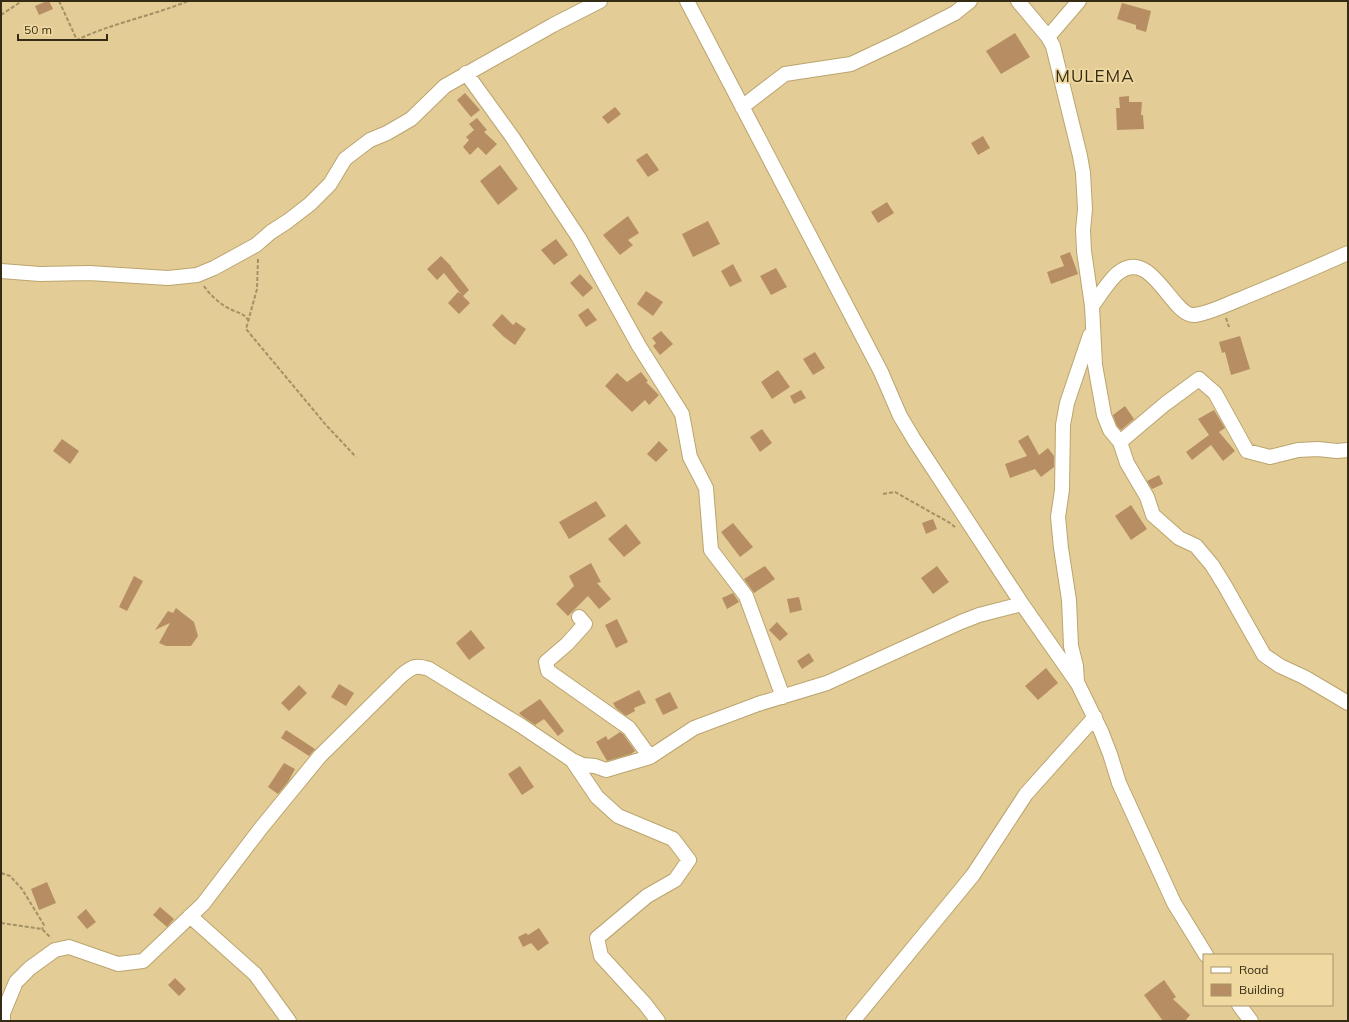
<svg xmlns="http://www.w3.org/2000/svg" width="1349" height="1022" font-family="Mulish,sans-serif">
<style>
.building{fill:#b78e63}
.lines{fill:none;stroke-linecap:round;stroke-linejoin:round}
.minor-casing{stroke:#bba56f;stroke-width:16}
.path{stroke:#a39166;stroke-width:2;stroke-dasharray:4 2;stroke-linecap:butt}
.minor{stroke:#fff;stroke-width:14}
.labels{text-anchor:middle;stroke-width:3.5;stroke-linejoin:round;paint-order:stroke}
.quarter-label{font-size:17px;letter-spacing:1px;fill:#352c16;stroke:#f0d9a1}
</style>
<rect width="100%" height="100%" fill="#e3cc95"/>
<!-- building -->
<path class="building" d="M47,1H49L53,9L39,15L35,6Z
M1122,3L1151,11L1146,32L1136,29V25L1117,19Z
M1015,33L1030,57L1001,74L986,51Z
M465,93L480,110L471,117L457,100Z
M1129,96V102H1142L1141,115H1143L1144,129L1117,130L1116,108H1120L1119,97Z
M615,107L621,114L608,124L602,117Z
M477,118L487,130L484,132L497,144L486,155L478,147L470,155L463,147L469,140L466,137L474,130L469,124Z
M983,136L990,148L978,155L971,143Z
M647,153L659,170L648,177L636,160Z
M500,165L518,189L498,205L480,181Z
M887,202L894,213L878,223L871,212Z
M628,216L639,233L628,240L633,245L620,255L603,235Z
M708,221L720,244L693,257L682,234Z
M556,239L568,255L554,265L541,250Z
M1070,252L1078,274L1051,284L1047,272L1064,266L1060,256Z
M441,256L451,266V267L469,290L463,296L470,303L459,314L448,303L458,292L461,294L444,273L437,280L427,269Z
M733,264L742,281L730,287L721,271Z
M776,268L787,287L771,295L760,276Z
M580,274L593,288L583,297L570,283Z
M646,291L663,302L653,316L637,304Z
M588,308L597,320L586,327L578,315Z
M502,314L513,325L516,322L526,329L515,345L504,337L492,325Z
M661,331L673,344L660,355L653,346L656,343L652,338Z
M1240,336L1250,369L1231,375L1225,352L1222,353L1219,342Z
M815,352L825,368L813,375L803,359Z
M778,370L790,387L772,399L761,382Z
M641,372L648,381L646,382L659,395L649,405L645,400L632,412L605,386L617,373L627,382Z
M801,390L806,398L794,404L790,396Z
M1125,406L1134,419L1121,430L1117,426L1113,415Z
M1214,410L1225,428L1219,432L1235,451L1223,461L1211,445L1192,460L1186,452L1209,435L1198,419Z
M762,429L772,443L760,452L750,437Z
M1028,435L1039,455L1048,448L1054,456V467L1041,477L1035,469L1010,478L1005,464L1027,456L1018,441Z
M62,439L79,451L70,464L53,451Z
M659,441L668,450L656,462L647,454Z
M1159,475L1163,484L1152,489L1147,481Z
M596,501L606,516L569,539L559,522Z
M1131,505L1147,529L1131,540L1115,516Z
M933,519L937,529L926,534L922,523Z
M733,523L753,547L740,557L721,532Z
M626,524L641,543L624,557L608,539Z
M591,563L601,582L597,583L611,599L599,609L588,596L568,616L556,604L574,586L569,576Z
M765,566L775,579L754,593L744,579Z
M937,566L949,582L933,594L921,578Z
M134,576L143,581L127,611L119,607Z
M733,593L739,602L727,609L722,598Z
M799,597L802,610L790,613L787,599Z
M176,608L194,622L198,636L191,646H166L159,643L170,623L155,630L168,611L173,613Z
M617,619L628,642L616,648L605,625Z
M777,622L788,634L780,641L769,630Z
M471,630L485,648L469,660L456,643Z
M809,653L814,661L802,669L797,661Z
M1046,668L1058,683L1038,700L1025,686Z
M339,684L354,693L346,706L331,697Z
M299,685L307,693L289,711L281,703Z
M639,690L646,703L634,708L635,711L626,716L616,708L613,703Z
M670,692L678,708L663,715L655,699Z
M540,699L564,731L558,736L544,719L535,725L522,716L519,713Z
M286,730L315,749L309,756L281,738Z
M620,732L623,734L635,751L631,754L607,761L596,742L606,736L608,740Z
M284,763L295,769L288,782L278,794L268,787Z
M520,766L534,787L522,795L508,774Z
M47,882L56,903L39,910L31,889Z
M160,907L174,919L167,927L153,915Z
M86,909L96,922L87,929L77,917Z
M539,928L549,943L538,951L531,943L523,947L518,937L526,933L528,935Z
M175,978L186,989L179,996L168,985Z
M1164,980L1176,997L1173,999L1190,1015L1185,1021H1163L1144,995Z"/>
<g class="lines">
<defs>
<path id="minor" d="M687,1L881,372L900,416L915,441L1022,604L1078,684L1101,731L1110,754L1119,783L1174,903L1206,955
M1018,1L1048,37L1053,46L1080,156L1083,173L1085,209L1083,230L1084,251L1092,306L1095,365L1104,415L1110,430L1120,442L1127,463L1147,497L1153,515L1179,538L1196,546L1212,565L1225,586L1264,655L1280,666L1304,677L1348,703
M1048,37L1079,1
M466,73L513,138L579,238L639,346L682,414L690,457L706,488L711,550L746,596L783,697
M742,107L785,74L851,64L902,40L955,13L970,1
M1,271L40,274L89,273L168,278L197,275L214,268L256,245L271,232L288,221L310,204L330,184L345,159L370,140L387,133L411,119L445,86L553,25L600,1
M1092,306C1099,297 1109,280 1118,273C1152,246 1172,318 1195,315C1210,313 1225,305 1238,300C1275,285 1312,269 1348,253
M1120,442L1165,404L1199,379L1215,393L1247,451L1270,457L1298,450L1318,449L1337,451L1348,450
M579,617L585,624L567,644L546,662L548,671L629,728L650,757
M1077,682L1076,666L1071,646L1069,600L1061,548L1058,517L1062,490L1063,425L1067,403L1090,335
M572,760L597,797L618,816L673,839L689,860L675,880L647,896L597,938L601,956L645,1004L658,1021
M190,916L255,974L289,1021
M1239,1005L1251,1021
M3,1021V1013L16,982L30,968L55,950L69,947L118,964L143,961L203,904L261,828L320,756L402,675C413,666 416,665 429,669L520,725L572,760L583,765L595,766L606,770L650,757L694,728L758,704L827,683L961,622L979,615L1022,604
M853,1021L973,875L1026,794L1095,717"/>
</defs>
<!-- minor casing -->
<use href="#minor" class="minor-casing"/>
<!-- path -->
<path class="path" d="M59,1L77,40C112,23 152,16 188,1
M1,15L22,1
M258,259L257,289L246,329L326,425L356,457
M204,286C210,295 220,304 230,309C237,313 243,312 248,320
M1226,318L1229,327
M883,494L895,492L950,523L955,527
M1,873L10,876L22,889L44,925L42,929
M1,923L42,929L51,938"/>
<!-- minor -->
<use href="#minor" class="minor"/>
</g>
<g class="labels">
<!-- quarter labels -->
<g class="quarter-label">
<text x="1095" y="82">MULEMA</text>
</g>
</g>
<!-- border -->
<rect width="1349" height="1022" fill="none" stroke="#352c16" stroke-width="4"/>
<!-- legend -->
<rect x="1203" y="954" width="130" height="52" fill="#f0d9a1" stroke="#a59469"/>
<rect x="1211" y="967" width="20" height="6" fill="#ffffff" stroke="#a59469"/>
<text x="1239" y="974" font-size="12" fill="#352c16">Road</text>
<rect x="1211" y="984" width="20" height="12" fill="#b78e63" stroke="#a59469"/>
<text x="1239" y="994" font-size="12" fill="#352c16">Building</text>
<!-- scale -->
<path d="M18 34v6h89v-6" fill="none" stroke="#352c16" stroke-width="2"/>
<text x="24" y="34" font-size="12" fill="#352c16" stroke="#f0d9a1" stroke-width="3" paint-order="stroke">50 m</text>
</svg>
